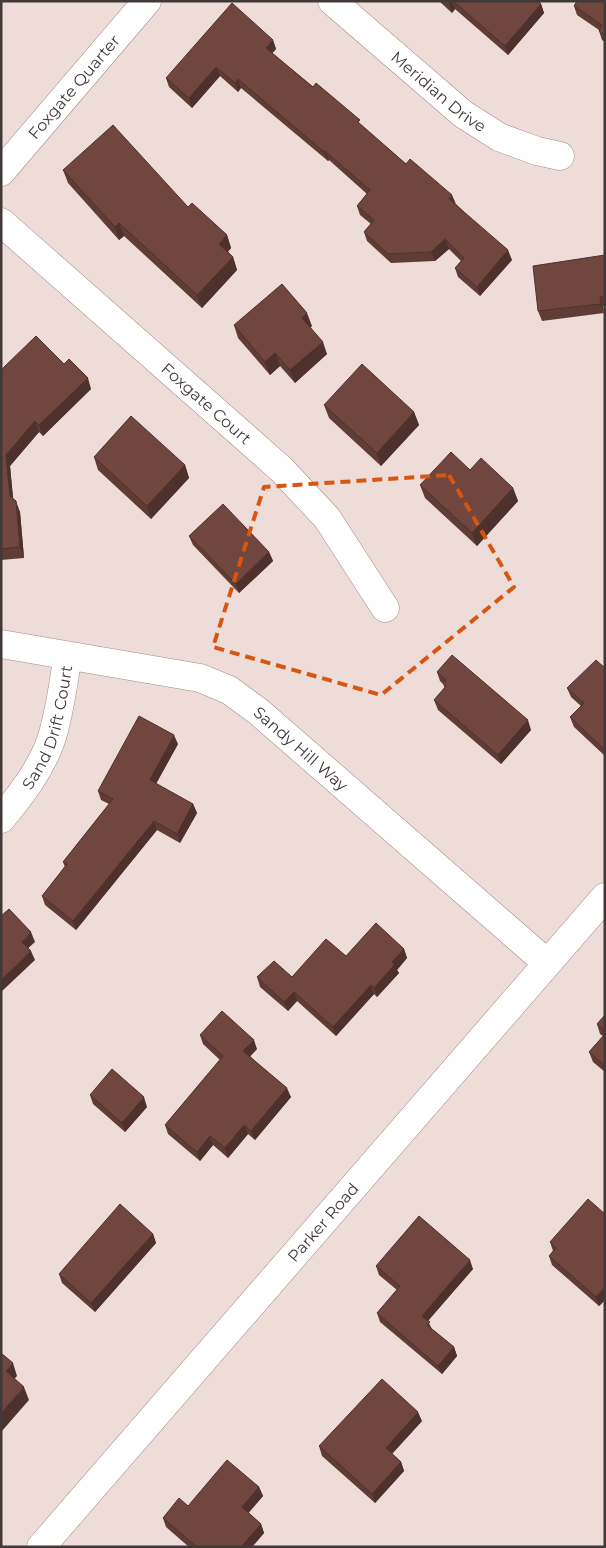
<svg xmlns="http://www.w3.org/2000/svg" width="606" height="1548" font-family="Montserrat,sans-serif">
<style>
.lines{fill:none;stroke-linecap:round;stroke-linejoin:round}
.minor-casing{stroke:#9e8d8a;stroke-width:29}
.tertiary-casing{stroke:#9e8d8a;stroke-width:29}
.minor{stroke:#fff;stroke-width:28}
.tertiary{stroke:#fff;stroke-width:28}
.wall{fill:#603c36}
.shaded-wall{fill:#4e312c}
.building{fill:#70463f;stroke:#4e312c}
.marked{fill:none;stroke:#d75610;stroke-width:4;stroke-dasharray:10 6;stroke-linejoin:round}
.labels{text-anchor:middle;stroke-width:5;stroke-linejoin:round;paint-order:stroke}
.street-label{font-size:16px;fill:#403938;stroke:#eedcd9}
</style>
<rect width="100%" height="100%" fill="#eedcd9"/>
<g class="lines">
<defs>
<g id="minor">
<path id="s1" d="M332,1L463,114L499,137L537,151L560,156"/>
<path id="s2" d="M1,172L147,1"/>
<path id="s3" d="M1,222L281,469L327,518L385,608"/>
<path id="s4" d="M1,644L200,678L229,690L259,712L547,963"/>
<path id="s5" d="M1,819C21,795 41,769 51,740C60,713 63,683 68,656"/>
</g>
<g id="tertiary">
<path id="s6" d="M41,1547L605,897"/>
</g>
</defs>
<!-- minor casing -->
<use href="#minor" class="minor-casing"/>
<!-- tertiary casing -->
<use href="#tertiary" class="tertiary-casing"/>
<!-- minor -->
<use href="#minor" class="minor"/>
<!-- tertiary -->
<use href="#tertiary" class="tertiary"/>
</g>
<!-- wall -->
<path class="wall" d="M439,1H538L541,4L544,13L508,55L455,9L452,13Z
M605,1V42L602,40L599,31V30L577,15L574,6Z
M273,40L276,49L272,53L313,87L362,126L406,164L456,204L512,260L480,296L458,277L455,268L461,261L449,249L435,261L391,263L367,241L364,232L371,224L360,215L357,206L367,194L329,160L328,161L241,88L238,92L220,76L192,108L169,87L166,78Z
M63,170L188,207L227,235L231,248L228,252L233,257L237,270L202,308L124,236L119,240L68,183Z
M605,255V306H603L604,313L542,321L538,311Z
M234,325L312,326L310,327L327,354L295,383L280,366L270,375L238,338Z
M64,364L91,389L43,436L39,432L10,466L13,499L20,512L24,558L1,560V370Z
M324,405L414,412L419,425L381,466L329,418Z
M94,457L185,465L189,478L151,519L98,470Z
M420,485L513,488L518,501L477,546L425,498Z
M189,536L269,552L273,561L239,593L193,545Z
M605,668V756L574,727L570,717L581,706L571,697L567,688Z
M437,672L531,730L501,764L438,710L434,700L445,688L443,684L440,681Z
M178,744L156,784L193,804L197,813L180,843L157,830L76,930L45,905L42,896L65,867L63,862L109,804L101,800L98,791Z
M404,949L407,958L397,970L399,973L377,997L374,994L336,1036L297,1001L288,1011L260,987L257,977H292L346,956Z
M605,1015V1072L593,1062L589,1052L603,1036L600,1034L597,1024Z
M200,1035L257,1049L250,1056L291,1097L255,1140L248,1134L228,1158L213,1145L200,1161L168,1134L165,1125L220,1060L203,1044Z
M90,1095L147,1107L125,1132L93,1104Z
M605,1214V1300L599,1306L552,1265L549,1256L553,1251L550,1242Z
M153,1234L156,1243L95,1312L62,1283L59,1274Z
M376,1266L473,1269L428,1321L432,1329L454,1347L457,1356L442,1374L380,1322L377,1313L397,1290L379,1275Z
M422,1421L392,1454L401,1462L404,1471L375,1503L322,1456L319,1446Z
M259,1487L263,1496L248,1513L261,1524L264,1533L252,1547H189L166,1527L163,1518L188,1506Z"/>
<!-- shaded-wall -->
<path class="shaded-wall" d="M451,1H452L455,9L452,13L449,3Z
M541,4L544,13L508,55L505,46Z
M273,40L276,49L269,57L266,48Z
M216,67L220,76L192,108L189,98Z
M238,79L241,88L238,92L235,83Z
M325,151L329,160L328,161L324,152Z
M452,195L456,204L449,199Z
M119,223L124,236L119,240L115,227Z
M227,235L231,248L223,257L219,244Z
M445,239L449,249L435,261L431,252Z
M508,250L512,260L480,296L477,287Z
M233,257L237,270L202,308L197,295Z
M600,297L603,306L604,313L601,304Z
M307,313L312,326L307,331L302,318Z
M323,342L327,354L295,383L290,370Z
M275,353L280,366L270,375L265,362Z
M88,378L91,389L43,436L39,425Z
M414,412L419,425L381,466L377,453Z
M35,421L39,432L10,466L14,507L10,496L6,455Z
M185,465L189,478L151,519L147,506Z
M513,488L518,501L477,546L472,533Z
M16,501L20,512L24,558L20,547Z
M269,552L273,561L239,593L236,584Z
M528,720L531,730L501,764L498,755Z
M174,735L178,744L153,789L150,780Z
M193,804L197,813L180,843L177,834Z
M154,821L157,830L76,930L73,921Z
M31,932L35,942L25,951L22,942Z
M404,949L407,958L397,970L399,973L377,997L374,988L392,962Z
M31,951L35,960L1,992V980Z
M371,985L374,994L336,1036L333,1027Z
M294,992L297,1001L288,1011L284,1002Z
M254,1040L257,1049L247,1060L243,1051Z
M287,1088L291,1097L255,1140L251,1131Z
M144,1097L147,1107L125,1132L122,1123Z
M244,1125L248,1134L228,1158L225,1148Z
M210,1136L213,1145L200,1161L197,1152Z
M153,1234L156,1243L95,1312L91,1303Z
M470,1260L473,1269L425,1324L422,1316Z
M605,1287V1300L599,1306L596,1297Z
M454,1347L457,1356L442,1374L438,1366Z
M13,1363L17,1376L10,1384L6,1371Z
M24,1387L29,1400L1,1432V1413Z
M418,1412L422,1421L389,1457L386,1448Z
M401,1462L404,1471L375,1503L372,1494Z
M259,1487L263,1496L245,1517L242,1507Z
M261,1524L264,1533L252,1547H241Z"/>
<!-- building -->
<path class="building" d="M453,1H538L541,4L505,46Z
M577,1H605V35L599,31L602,25L574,6Z
M232,3L273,40L266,48L313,87L316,83L360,120L358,122L406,164L410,159L452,195L449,199L508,250L477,287L455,268L464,258L445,239L431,252L388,254L364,232L374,220L357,206L370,190L325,151L324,152L238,79L235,83L216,67L189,98L166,78Z
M113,125L188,207L192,203L227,235L219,244L233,257L197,295L119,223L115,227L63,170Z
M605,255V296L600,297L601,304L538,311L533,266Z
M282,284L307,313L302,318L323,342L290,370L275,353L265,362L234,325Z
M36,336L64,364L69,359L88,378L39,425L35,421L6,455L10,496L16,501L20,547L1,549V370Z
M362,364L414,412L377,453L324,405Z
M131,416L185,465L147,506L94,457Z
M451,452L470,470L481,458L513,488L472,533L420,485Z
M223,504L269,552L236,584L189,536Z
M452,655L528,720L498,755L434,700L446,686L443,683L446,680L437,672Z
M596,660L605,668V750L570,717L584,703L567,688Z
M139,716L174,735L150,780L193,804L177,834L154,821L73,921L42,896L67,864L63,862L113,799L98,791Z
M9,909L31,932L22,942L31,951L1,980V916Z
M376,923L404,949L392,962L395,964L374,988L371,985L333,1027L294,992L284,1002L257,977L274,961L292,977L326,939L346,956Z
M222,1011L254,1040L243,1051L287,1088L251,1131L244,1125L225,1148L210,1136L197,1152L165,1125L223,1056L200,1035Z
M605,1015V1031L597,1024Z
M605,1034V1066L589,1052Z
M112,1069L144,1097L122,1123L90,1095Z
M588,1199L605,1214V1287L596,1297L549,1256L556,1248L550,1242Z
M120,1204L153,1234L91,1303L59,1274Z
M419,1216L470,1260L422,1316L430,1322L427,1325L454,1347L438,1366L377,1313L400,1286L376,1266Z
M1,1353L13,1363L6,1371L24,1387L1,1413Z
M382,1379L418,1412L386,1448L401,1462L372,1494L319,1446Z
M227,1460L259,1487L242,1507L261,1524L241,1547H197L163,1518L179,1498L188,1506Z"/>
<!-- marked area -->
<path class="marked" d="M449,475L514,587L381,695L213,647L264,487Z"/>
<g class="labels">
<!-- street labels -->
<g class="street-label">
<text dy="6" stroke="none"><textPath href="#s2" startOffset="112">Foxgate Quarter</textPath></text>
<text dy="6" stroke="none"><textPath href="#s1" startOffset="140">Meridian Drive</textPath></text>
<text dy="6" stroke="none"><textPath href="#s3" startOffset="274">Foxgate Court</textPath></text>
<text dy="6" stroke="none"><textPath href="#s5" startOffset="105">Sand Drift Court</textPath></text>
<text dy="6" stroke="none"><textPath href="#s4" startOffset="326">Sandy Hill Way</textPath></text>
<text dy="6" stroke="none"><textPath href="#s6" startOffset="430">Parker Road</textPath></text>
</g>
</g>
<!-- border -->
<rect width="606" height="1548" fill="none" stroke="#403938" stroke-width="5"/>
</svg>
